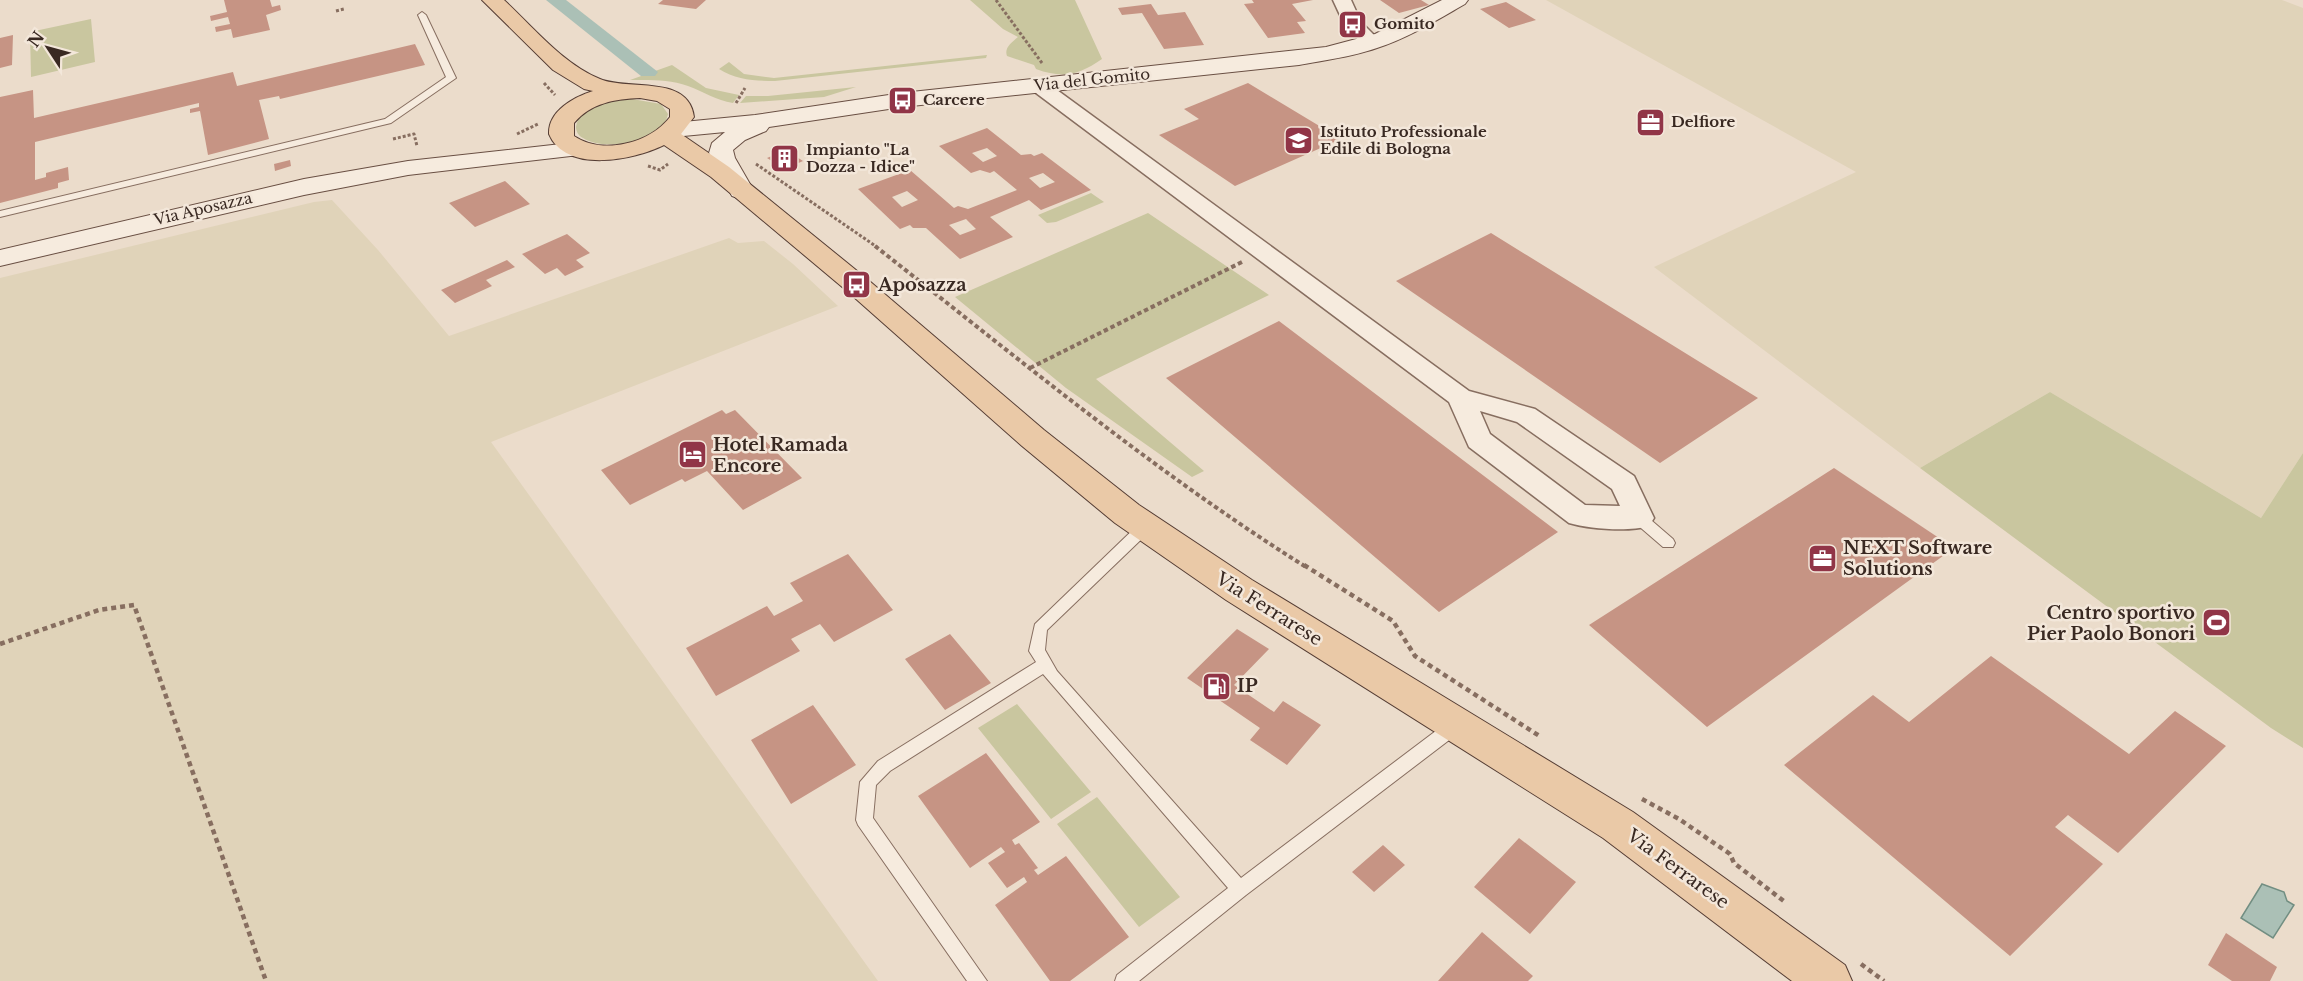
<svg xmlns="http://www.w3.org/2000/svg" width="2303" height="981" font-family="'Libre Baskerville',serif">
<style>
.farmland{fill:#e0d3b9}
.green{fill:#c9c69f}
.water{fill:#abc0b6;stroke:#728e82;stroke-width:1.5}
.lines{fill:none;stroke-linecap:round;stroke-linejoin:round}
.canal{fill:#abc0b6;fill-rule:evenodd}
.building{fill:#c69484;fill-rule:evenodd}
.lane-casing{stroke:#876e60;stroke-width:2}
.street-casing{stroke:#876e60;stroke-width:3}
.secondary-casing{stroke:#694f43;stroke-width:2}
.primary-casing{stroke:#553d34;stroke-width:2}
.path-far2{stroke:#876e60;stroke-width:3;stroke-dasharray:3 2;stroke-linecap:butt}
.path-far1{stroke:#876e60;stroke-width:4;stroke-dasharray:4.5 3;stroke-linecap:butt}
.path{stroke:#876e60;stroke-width:4.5;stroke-dasharray:5 4;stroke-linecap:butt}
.lane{fill:#f6ebde;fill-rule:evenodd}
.street{fill:#f6ebde;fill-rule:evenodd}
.secondary{fill:#f6ebde;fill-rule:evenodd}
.primary{fill:#eac9a7;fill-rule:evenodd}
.labels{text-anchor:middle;stroke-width:5;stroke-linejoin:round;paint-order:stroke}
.far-poi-label{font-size:15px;font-weight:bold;fill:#392922;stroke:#f3e7da;text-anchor:start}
.far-street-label{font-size:15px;fill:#392922;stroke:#f3e7da}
.poi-label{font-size:18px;font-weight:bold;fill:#392922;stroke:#f3e7da;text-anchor:start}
.street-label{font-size:18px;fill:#392922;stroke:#f3e7da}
</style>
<rect width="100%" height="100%" fill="#ebdccb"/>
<!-- farmland -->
<path class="farmland" d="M1546,0H2282L2303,8V453L2261,518L2050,392L1920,468L1654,267L1856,172Z
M332,200L378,250L449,336L729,238L738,243L764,241L793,264L838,306L491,442L878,981H0V278L314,202Z"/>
<!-- green -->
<path class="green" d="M970,0H1075L1102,59C1079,75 1063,79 1036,69L1034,65L1007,56C1004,48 1011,43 1018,37L1003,29Z
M91,19L95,62L31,77L30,32Z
M987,55L986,58L775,81C755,81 736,80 719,69L729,62L744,74L774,78Z
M672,65L706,88L739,95L733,103C716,100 704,92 688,86C669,79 649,80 630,80Z
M856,87L824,97L740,103L746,96H768Z
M632,99L661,104L668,114C663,142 604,152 583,138C579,136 576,132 576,127C579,105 616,100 632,99Z
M1091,193L1104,202L1056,222L1047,223L1038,215Z
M1148,213L1269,295L1096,379L1204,471L1192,477L1066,388L955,297Z
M2050,392L2261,518L2303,453V748L2271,728L1920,468Z
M1017,704L1091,792L1051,819L978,728Z
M1097,797L1180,897L1139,927L1057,824Z"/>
<!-- water -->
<path class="water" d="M2262,884L2284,892L2287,901L2294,905L2273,938L2241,918Z"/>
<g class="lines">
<!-- canal -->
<path class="canal" d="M546,0H566L658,72L655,76H641Z"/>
</g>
<!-- building -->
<path class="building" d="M224,0H270L272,7L280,5L281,10L266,15L270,30L233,38L231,29L216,32L215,27L230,24L228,17L211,21L210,16L227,12Z
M663,0H706L696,9L658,4Z
M1252,0H1313L1292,4L1306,21L1297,22L1305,33L1268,38L1244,4L1254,3Z
M1380,0H1421L1429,5L1399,13Z
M1506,2L1536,20L1509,28L1480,9Z
M1151,4L1158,15L1185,12L1204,45L1164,49L1142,13L1122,15L1118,8Z
M13,35L12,65L0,68V38Z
M415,44L425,65L280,99L279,96L259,100L269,139L208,155L200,111L190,113V109L199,107V103L35,142V180L46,177V173L68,167L69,180L58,183V188L0,203V97L33,90L34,118L233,72L237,86Z
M1248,83L1341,139L1235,186L1159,135L1199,119L1184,109Z
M987,128L1021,155L1031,154L1034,156L1042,153L1091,190L1041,210L1029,200L990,217L1013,237L960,259L926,228H913L910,225L900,229L858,189L910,170L954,208L958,206L968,209L1017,190L994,171L990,173L980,170L971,173L939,146ZM987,148L997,156L983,162L972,153ZM1043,173L1055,182L1040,188L1029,178ZM907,191L918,200L902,207L892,197ZM966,219L976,229L960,235L949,225Z
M786,150L803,161L785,169L767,158Z
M290,160L291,166L275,171L274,164Z
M505,181L530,204L475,227L449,203Z
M1491,233L1758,398L1660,463L1396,281Z
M567,234L590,253L576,260L584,267L565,276L557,268L545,274L522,254Z
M507,260L515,267L486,280L492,286L455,303L441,290Z
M1279,321L1558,532L1439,612L1166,378Z
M722,410L726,414L735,410L802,478L743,510L707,471L685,482L682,479L630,505L601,470Z
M1834,468L1954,548L1707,727L1589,625Z
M848,554L893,610L834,642L820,624L791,639L800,651L716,696L686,648L767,606L774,616L803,601L790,583Z
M1237,629L1269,649L1234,685L1274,712L1283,701L1321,725L1287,765L1250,740L1260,728L1187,678Z
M950,634L991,683L945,710L905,659Z
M1991,656L2129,754L2175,711L2226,746L2118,853L2068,815L2055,827L2103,864L2010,956L1784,765L1873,695L1909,722Z
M813,705L856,765L791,804L751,740Z
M986,753L1040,822L1012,840L1015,845L1019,843L1038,868L1034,870L1038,875L1066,856L1129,937L1070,981H1050L995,905L1027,882L1024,877L1007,888L988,863L1005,852L1001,847L970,868L918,796Z
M1519,838L1576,882L1530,934L1474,887Z
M1383,845L1405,865L1374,892L1352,872Z
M1482,932L1533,976L1528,981H1438Z
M2226,933L2277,967L2270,981H2232L2208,965Z"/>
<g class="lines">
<defs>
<path id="lane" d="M422,12L426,15L456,78L391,123L0,217V211L385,119L446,77L418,15Z
M1639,513L1644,514L1673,539L1675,543L1673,547H1663L1634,522L1632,518L1634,514Z
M1145,522L1150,523L1152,527L1150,531L1047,630L1045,650L1057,671L1241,878L1449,721L1455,719L1461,721L1463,726L1461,731L1246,895L1139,981H1115L1117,975L1228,888L1043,674L890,771L876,785L873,818L987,981H967L858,825L856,820L860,782L878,761L1036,662L1029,651L1035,624L1140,523Z"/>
<path id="street" d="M1333,0H1351L1361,22L1381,42L1379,46H1365L1346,28Z
M1039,80L1046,82L1469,391L1535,409L1634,476L1654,518L1649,526C1629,532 1589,529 1569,523L1469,447L1449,402L1032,90L1029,86L1032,82ZM1480,411L1517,422L1612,489L1620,506L1585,505L1490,434Z"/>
<path id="secondary" d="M1442,0H1468L1465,4C1437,20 1408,38 1377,48C1352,57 1325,60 1299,65L902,107L769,127L766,131L745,140L733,150L735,158L754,191L750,196L741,199L732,196L709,153L712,143L725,132L673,137L665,135L661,130L665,125L673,123L755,115L902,93L1326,47L1375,34Z
M579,142L588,144L591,149L588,154L408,175L304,195L0,266V250L304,179L408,161Z"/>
<path id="primary" d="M482,0H504C533,27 563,64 600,79C628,91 689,74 694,117L681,134L729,167L867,279L1044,430L1139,505L1252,580L1633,812L1845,965L1852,981H1792L1603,838L1226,600L1115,523L1022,446L847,291L711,177L664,145C634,160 566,174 549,134C548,111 574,97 593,91L584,89L553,70ZM640,98L657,101L670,109V117C649,144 602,155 574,136V123C591,103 615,99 640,98Z"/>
</defs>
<!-- lane casing -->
<use href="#lane" class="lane-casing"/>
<!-- street casing -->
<use href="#street" class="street-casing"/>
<!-- secondary casing -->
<use href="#secondary" class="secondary-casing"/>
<!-- primary casing -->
<use href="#primary" class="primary-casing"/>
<!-- path-far2 -->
<path class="path-far2" d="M996,0L1042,63
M336,11L344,9
M544,83L555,95
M736,103L745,88
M517,134L538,124
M393,139L414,134L417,146
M756,164L877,247
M648,166L660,170L668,164"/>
<!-- path-far1 -->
<path class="path-far1" d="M875,246C1015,356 1156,473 1306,567
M1030,368L1242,262"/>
<!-- path -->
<path class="path" d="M1304,565L1393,621L1415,656L1541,737
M0,644L99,610L134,605L266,981
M1642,799L1679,819L1730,854L1734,863L1785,902
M1861,964L1884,981"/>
<!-- lane -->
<use href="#lane" class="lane"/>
<!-- street -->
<use href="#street" class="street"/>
<!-- secondary -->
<use href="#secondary" class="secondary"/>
<!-- primary -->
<use href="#primary" class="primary"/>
</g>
<!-- icons -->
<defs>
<symbol id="bus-square" viewBox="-11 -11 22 22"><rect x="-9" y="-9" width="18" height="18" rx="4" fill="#913547" stroke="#f3e7da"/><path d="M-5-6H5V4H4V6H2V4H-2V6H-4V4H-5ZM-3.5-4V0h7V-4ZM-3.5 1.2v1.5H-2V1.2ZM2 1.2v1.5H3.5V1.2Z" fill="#fff"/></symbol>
<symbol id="office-square" viewBox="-11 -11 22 22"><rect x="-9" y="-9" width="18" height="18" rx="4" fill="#913547" stroke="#f3e7da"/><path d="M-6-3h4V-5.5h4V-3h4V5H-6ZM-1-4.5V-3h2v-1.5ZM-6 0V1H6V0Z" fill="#fff"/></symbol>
<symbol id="school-square" viewBox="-11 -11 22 22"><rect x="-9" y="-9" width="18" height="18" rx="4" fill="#913547" stroke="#f3e7da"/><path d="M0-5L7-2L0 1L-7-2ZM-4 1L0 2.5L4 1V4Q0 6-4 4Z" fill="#fff"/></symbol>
<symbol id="building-square" viewBox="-11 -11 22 22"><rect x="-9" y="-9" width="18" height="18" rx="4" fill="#913547" stroke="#f3e7da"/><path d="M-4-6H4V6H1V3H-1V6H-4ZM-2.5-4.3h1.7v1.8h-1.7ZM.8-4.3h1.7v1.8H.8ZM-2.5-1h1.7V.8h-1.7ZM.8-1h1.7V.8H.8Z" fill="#fff"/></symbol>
<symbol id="hotel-square" viewBox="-11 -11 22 22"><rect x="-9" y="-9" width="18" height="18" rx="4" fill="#913547" stroke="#f3e7da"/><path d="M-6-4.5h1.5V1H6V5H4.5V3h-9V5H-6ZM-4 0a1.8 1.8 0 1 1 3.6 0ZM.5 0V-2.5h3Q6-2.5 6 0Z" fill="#fff"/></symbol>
<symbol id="stadium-square" viewBox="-11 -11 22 22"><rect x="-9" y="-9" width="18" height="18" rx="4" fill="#913547" stroke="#f3e7da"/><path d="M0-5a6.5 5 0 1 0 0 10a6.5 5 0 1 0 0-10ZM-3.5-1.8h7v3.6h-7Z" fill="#fff"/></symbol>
<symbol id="fuel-square" viewBox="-11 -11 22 22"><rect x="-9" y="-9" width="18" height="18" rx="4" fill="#913547" stroke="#f3e7da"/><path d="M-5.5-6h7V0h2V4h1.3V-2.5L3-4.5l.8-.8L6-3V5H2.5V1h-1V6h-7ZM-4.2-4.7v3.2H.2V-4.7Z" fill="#fff"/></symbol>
</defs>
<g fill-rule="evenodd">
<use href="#bus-square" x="1336" y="8" width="33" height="33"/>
<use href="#bus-square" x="886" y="84" width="33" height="33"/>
<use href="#office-square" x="1634" y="106" width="33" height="33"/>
<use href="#school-square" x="1282" y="124" width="33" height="33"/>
<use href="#building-square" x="768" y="142" width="33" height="33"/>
<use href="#bus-square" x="840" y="268" width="33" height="33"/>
<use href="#hotel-square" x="676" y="438" width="33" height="33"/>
<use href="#office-square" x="1806" y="542" width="33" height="33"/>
<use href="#stadium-square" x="2200" y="606" width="33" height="33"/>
<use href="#fuel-square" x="1200" y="670" width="33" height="33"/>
</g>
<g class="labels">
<!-- far-poi labels -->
<g class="far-poi-label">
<text x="1374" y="29">Gomito</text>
<text x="923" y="105">Carcere</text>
<text x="1671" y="127">Delfiore</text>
<text x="1320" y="137">Istituto Professionale<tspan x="1320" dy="17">Edile di Bologna</tspan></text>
<text x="806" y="155">Impianto "La<tspan x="806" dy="17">Dozza - Idice"</tspan></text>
</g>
<!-- far-street labels -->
<g class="far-street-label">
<text transform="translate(1092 80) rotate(-6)" y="5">Via del Gomito</text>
<text transform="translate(203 209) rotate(-13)" y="5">Via Aposazza</text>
</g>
<!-- poi labels -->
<g class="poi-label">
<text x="878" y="291">Aposazza</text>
<text x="713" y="451">Hotel Ramada<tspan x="713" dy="21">Encore</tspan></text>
<text x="1843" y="554">NEXT Software<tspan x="1843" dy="21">Solutions</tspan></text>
<text x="2195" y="619" text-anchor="end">Centro sportivo<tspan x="2195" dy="21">Pier Paolo Bonori</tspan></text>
<text x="1237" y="692">IP</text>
</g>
<!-- street labels -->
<g class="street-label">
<text transform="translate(1269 609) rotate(32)" y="6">Via Ferrarese</text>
<text transform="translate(1678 869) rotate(36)" y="6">Via Ferrarese</text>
</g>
</g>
<!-- north arrow -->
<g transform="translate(48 48) rotate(306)" stroke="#f3e7da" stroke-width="4.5" paint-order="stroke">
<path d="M0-4.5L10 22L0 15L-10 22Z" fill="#392922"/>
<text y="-9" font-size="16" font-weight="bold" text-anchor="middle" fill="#392922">N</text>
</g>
</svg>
